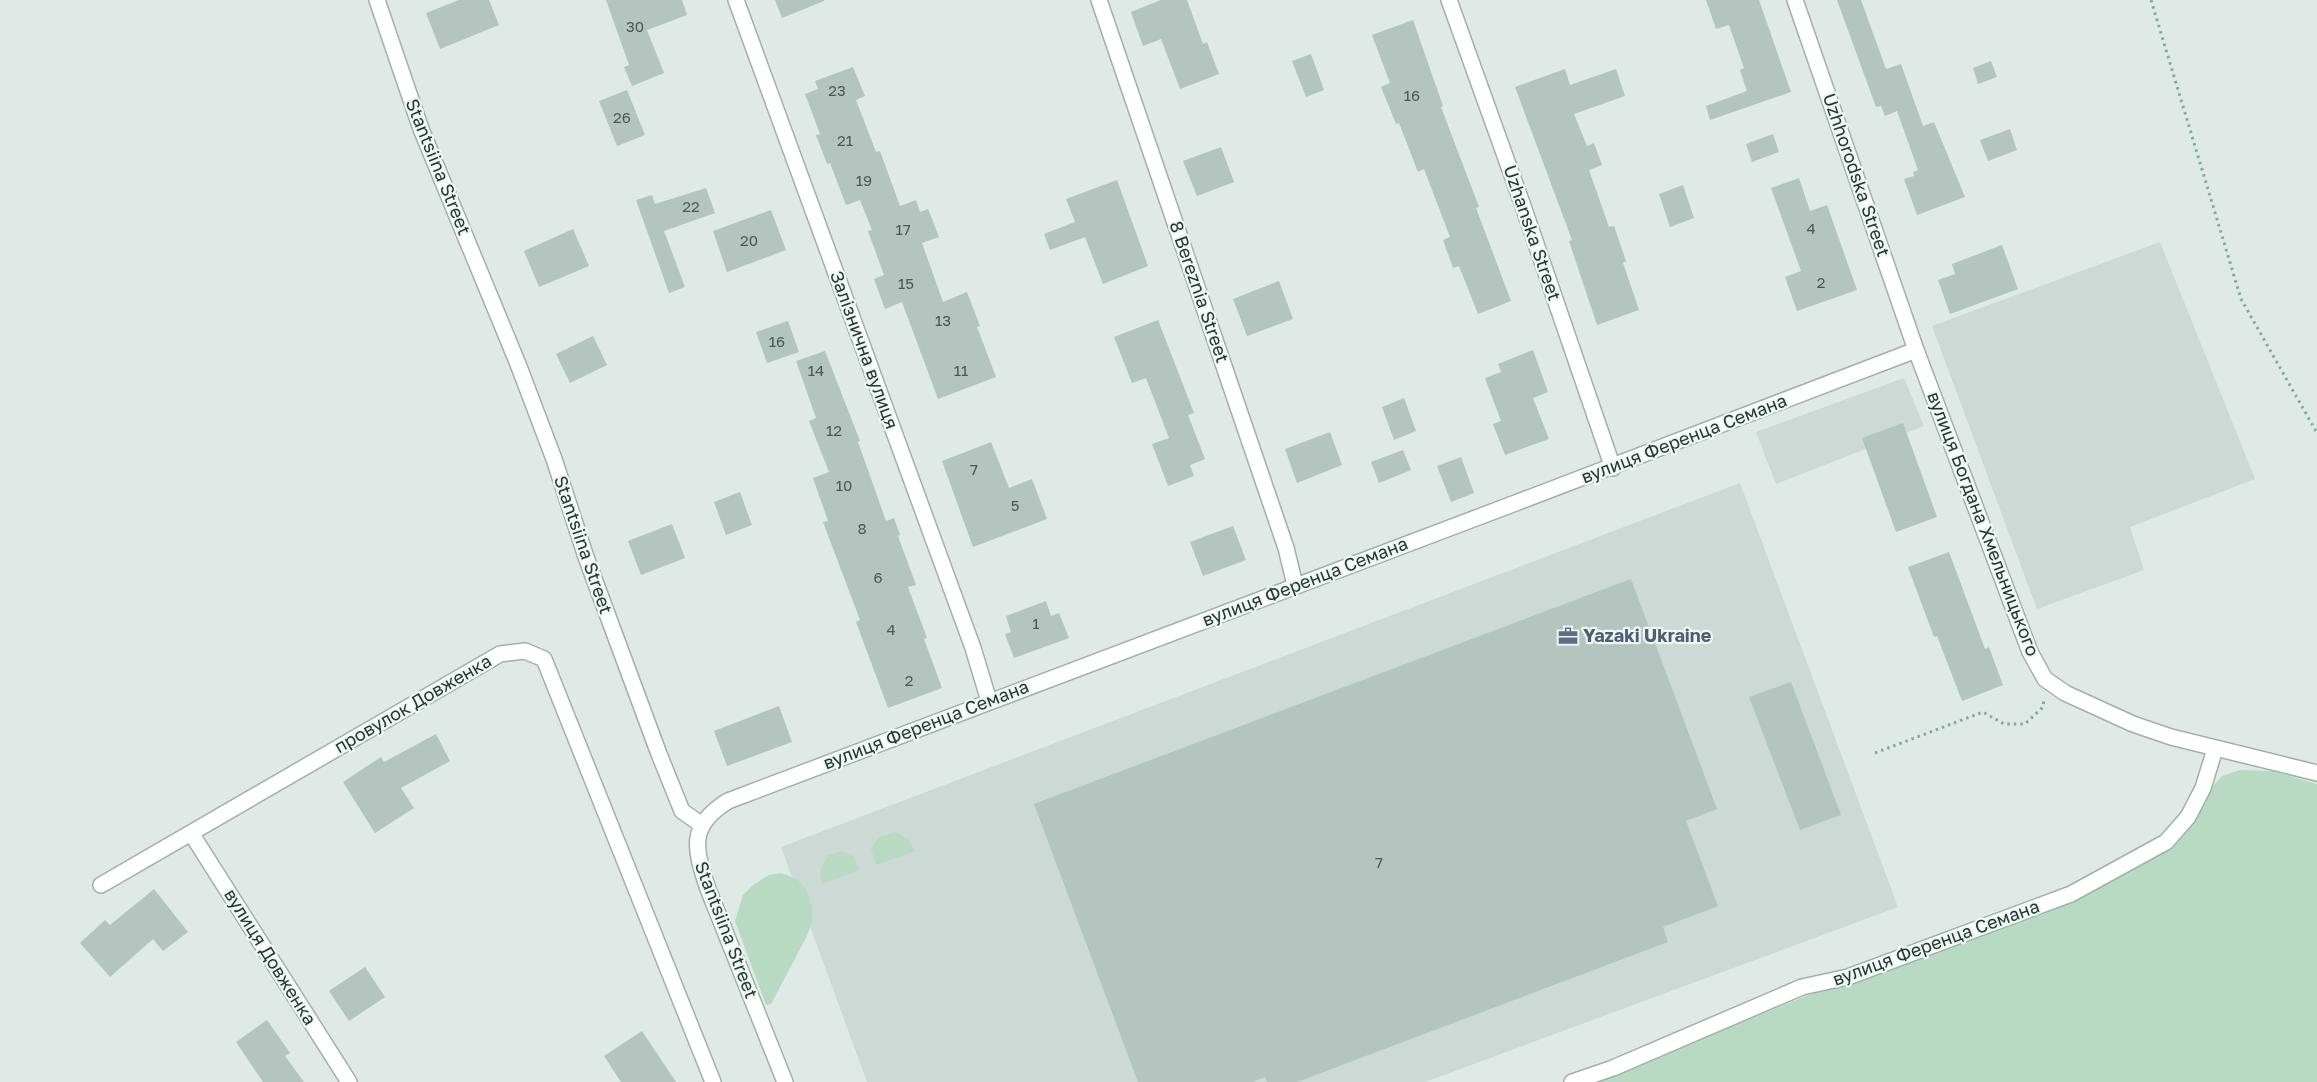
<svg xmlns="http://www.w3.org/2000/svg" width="2317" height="1082" font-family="'Golos Text',sans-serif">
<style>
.built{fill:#cdd9d4}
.green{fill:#b8dac3}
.building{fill:#b4c4be}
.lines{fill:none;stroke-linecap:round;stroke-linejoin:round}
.minor-casing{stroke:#a2b0ac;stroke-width:18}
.tertiary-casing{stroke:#a2b0ac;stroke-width:18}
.path{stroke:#80aca0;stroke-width:3;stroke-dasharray:2.5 4;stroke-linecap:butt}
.minor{stroke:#fff;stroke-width:15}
.tertiary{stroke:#fff;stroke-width:15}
.labels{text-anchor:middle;stroke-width:4.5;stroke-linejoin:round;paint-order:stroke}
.number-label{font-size:15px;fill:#465b56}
.street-label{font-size:18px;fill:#213833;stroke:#eff6f3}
.service-label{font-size:18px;font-weight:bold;fill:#4e5e75;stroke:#eff6f3;text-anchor:start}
</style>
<rect width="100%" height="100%" fill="#dfe9e5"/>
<!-- built -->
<path class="built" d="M2160,242L2255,479L2130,527L2144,570L2037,609L1932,326Z
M1904,378L1924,426L1776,484L1756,432Z
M1740,483L1898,907L1425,1082H867L781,847Z"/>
<!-- green -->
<path class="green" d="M2240,770L2272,771L2317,784V1082H1596L1806,996L2073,900L2172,846L2207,793L2222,776Z
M896,832L909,840L915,851L876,865L871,849L879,837Z
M842,851L854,857L859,870L822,884C819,871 821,866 829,855Z
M781,873L797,879L806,889L812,907V921L807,936L771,1004L766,1005L735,921L743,895L753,885L769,875Z"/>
<!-- building -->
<path class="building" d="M459,0H489L499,25L440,49L426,13Z
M606,0H682L687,15L647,30L664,73L632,86L624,67L629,65Z
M775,0H824V1L782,18Z
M1161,0H1187L1203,44L1207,42L1219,74L1180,89L1161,39L1143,46L1131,12Z
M1706,0H1759L1791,92L1710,120L1706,106L1747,91L1740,70L1744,68L1729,25L1716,29Z
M1837,0H1861L1886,69L1901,64L1923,126L1934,122L1965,197L1917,215L1904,179L1914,176L1913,172L1918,170L1897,111L1885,116L1881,106L1876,107Z
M1413,20L1443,106L1441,107L1479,207L1476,208L1511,301L1478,314L1459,266L1453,268L1443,240L1450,237L1424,169L1418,172L1399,123L1396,124L1381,87L1390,83L1372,35Z
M1311,54L1324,90L1306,97L1292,61Z
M1991,61L1997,77L1978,84L1973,68Z
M853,67L865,96L856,100L876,152L880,151L900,206L916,200L920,212L928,209L939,237L922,243L943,302L967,292L980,326L977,327L996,377L938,399L902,302L885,309L874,279L884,275L868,231L872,230L860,200L846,205L830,163L827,164L816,135L820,134L805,94L818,89L815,81Z
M1565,69L1570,85L1616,69L1625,96L1574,114L1587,146L1594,143L1602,165L1589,170L1609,227L1614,226L1626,261L1623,263L1639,310L1597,325L1569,241L1572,240L1515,87Z
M627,90L645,135L617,146L599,101Z
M2010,129L2017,150L1988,161L1980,140Z
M1773,134L1779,152L1752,162L1746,144Z
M1221,147L1234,182L1197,196L1183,161Z
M1799,178L1810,211L1827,205L1857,290L1797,311L1785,277L1801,271L1771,188Z
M1117,180L1148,266L1103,284L1085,237L1050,250L1044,234L1075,222L1066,199Z
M1683,185L1694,218L1670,227L1659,194Z
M706,188L715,213L664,231L685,287L669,293L636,200L652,195L655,204Z
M771,210L786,250L727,272L713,231Z
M573,229L589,266L539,287L524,251Z
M2002,245L2018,289L1950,314L1938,280L1955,274L1952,264Z
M1279,281L1293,319L1247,336L1233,299Z
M1158,320L1194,413L1188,415L1205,459L1190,465L1194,476L1168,486L1152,444L1169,438L1146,378L1132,383L1114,337Z
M788,321L799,352L767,363L756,332Z
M593,336L607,365L570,383L556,354Z
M1533,350L1548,392L1533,398L1549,439L1505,455L1493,424L1501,421L1485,378L1501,372L1498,364Z
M825,351L860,441L858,442L886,521L894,518L900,535L898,536L916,585L908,587L927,638L924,639L942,688L888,708L856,622L860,620L823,522L828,521L813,478L829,472L809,421L816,418L796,361Z
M1404,398L1416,431L1394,440L1382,407Z
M1903,423L1937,517L1896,532L1862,438Z
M1330,432L1342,465L1297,483L1285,449Z
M991,442L1009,488L1032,479L1047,519L973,547L942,461Z
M1403,450L1411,470L1379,483L1371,462Z
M1461,457L1474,493L1451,502L1437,466Z
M740,492L752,525L726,535L714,502Z
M672,524L685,558L641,575L628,541Z
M1233,526L1246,560L1203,576L1190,542Z
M1949,552L1985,649L1989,647L2003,685L1962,701L1937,636L1934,637L1908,567Z
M1631,579L1717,809L1686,821L1718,906L1663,927L1668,942L1297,1082H1267L1265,1077L1253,1082H1138L1034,804Z
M1046,601L1051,616L1059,613L1069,638L1014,658L1005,634L1011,632L1006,616Z
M1791,682L1841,815L1800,830L1749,697Z
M779,706L792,742L727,766L714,731Z
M436,734L450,761L401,788L414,808L375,833L343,782L381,757L384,762Z
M154,889L188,932L163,951L153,939L110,977L80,943L105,920L110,925Z
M365,967L385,997L349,1021L329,991Z
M267,1020L290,1053L285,1056L304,1082H263L236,1042Z
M642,1031L676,1082H621L604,1056Z"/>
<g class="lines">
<defs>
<path id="minor" d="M377,0L421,129L518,364L554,459L586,557L659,754L682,811L702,825
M736,0L973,648L989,701
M1099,0L1286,548L1295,585
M1449,0L1523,206L1613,468
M1795,0L1916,350
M191,833L349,1082
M101,885L500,654L525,651L544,659L713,1082
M1572,1082L1613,1068L1802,987L1848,977L2071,894L2166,842L2188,817L2203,788L2215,749"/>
<path id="tertiary" d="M785,1082L708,889C695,850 687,826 728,801C1124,649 1521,503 1916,350L2030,652L2045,679L2065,693L2133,724L2171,737L2317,773"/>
</defs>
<!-- minor casing -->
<use href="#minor" class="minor-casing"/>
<!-- tertiary casing -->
<use href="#tertiary" class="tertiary-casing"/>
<!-- path -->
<path class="path" d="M2151,0L2241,299L2317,433
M1875,753L1983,712L2004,724H2025L2043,707L2044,699"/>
<!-- minor -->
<use href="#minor" class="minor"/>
<!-- tertiary -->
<use href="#tertiary" class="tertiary"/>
</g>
<!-- icons -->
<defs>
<symbol id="office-bare" viewBox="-9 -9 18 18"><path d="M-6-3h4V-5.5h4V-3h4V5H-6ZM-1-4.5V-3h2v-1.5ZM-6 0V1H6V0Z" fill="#5c6f8a" stroke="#eff6f3" stroke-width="2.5" paint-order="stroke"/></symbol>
</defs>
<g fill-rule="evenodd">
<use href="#office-bare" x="1554" y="622" width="28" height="28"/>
</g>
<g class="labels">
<!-- number labels -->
<g class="number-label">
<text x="635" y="32">30</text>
<text x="837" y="96">23</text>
<text x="1412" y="101">16</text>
<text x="622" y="123">26</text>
<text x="845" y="146">21</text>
<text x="864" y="186">19</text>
<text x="691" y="212">22</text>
<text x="1811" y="234">4</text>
<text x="903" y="235">17</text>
<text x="749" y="246">20</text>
<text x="1821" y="288">2</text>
<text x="906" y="289">15</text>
<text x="943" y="326">13</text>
<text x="777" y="347">16</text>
<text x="816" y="376">14</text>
<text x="961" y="376">11</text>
<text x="834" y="436">12</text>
<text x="974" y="475">7</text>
<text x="844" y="491">10</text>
<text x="1015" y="511">5</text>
<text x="862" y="534">8</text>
<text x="878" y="583">6</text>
<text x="1036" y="629">1</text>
<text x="891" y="635">4</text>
<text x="909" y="686">2</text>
<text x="1379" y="868">7</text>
</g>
<!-- street labels -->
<g class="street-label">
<text transform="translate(438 167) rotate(68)" y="6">Stantsiina Street</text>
<text transform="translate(1856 175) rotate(71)" y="6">Uzhhorodska Street</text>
<text transform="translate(1532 233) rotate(71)" y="6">Uzhanska Street</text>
<text transform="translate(1199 292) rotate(71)" y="6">8 Bereznia Street</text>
<text transform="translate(864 350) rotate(70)" y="6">Залізнична вулиця</text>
<text transform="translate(1684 439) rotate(-21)" y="6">вулиця Ференца Семана</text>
<text transform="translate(1983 524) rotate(69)" y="6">вулиця Богдана Хмельницького</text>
<text transform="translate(583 545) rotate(71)" y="6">Stantsiina Street</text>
<text transform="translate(1305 582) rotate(-21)" y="6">вулиця Ференца Семана</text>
<text transform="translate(413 704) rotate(-30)" y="6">провулок Довженка</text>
<text transform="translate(926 725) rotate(-21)" y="6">вулиця Ференца Семана</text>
<text transform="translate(726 930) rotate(69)" y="6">Stantsiina Street</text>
<text transform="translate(1936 943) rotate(-20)" y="6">вулиця Ференца Семана</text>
<text transform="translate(270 957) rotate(58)" y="6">вулиця Довженка</text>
</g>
<!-- service labels -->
<g class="service-label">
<text x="1583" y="642">Yazaki Ukraine</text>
</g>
</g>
</svg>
